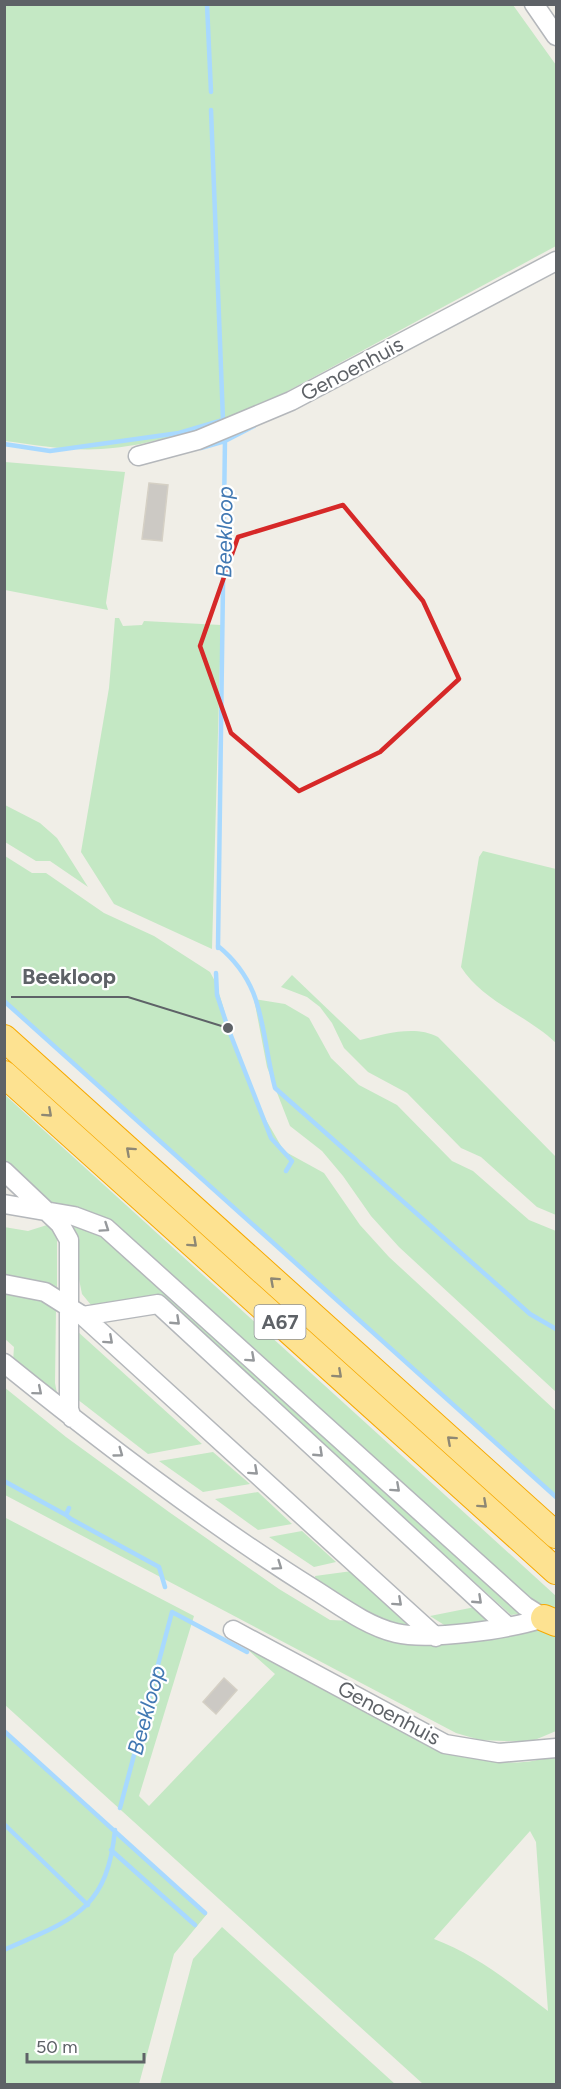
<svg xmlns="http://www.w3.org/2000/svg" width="561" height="2089" font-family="Figtree,sans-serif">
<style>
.green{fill:#c4e8c4;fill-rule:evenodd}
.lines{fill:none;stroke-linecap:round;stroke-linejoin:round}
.stream{stroke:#a8d9ff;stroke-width:4.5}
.building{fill:#ccc9c4;stroke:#d5d0c5;stroke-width:1.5}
.minor-casing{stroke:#b4b7bb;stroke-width:21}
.highway-casing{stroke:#f7a900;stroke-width:28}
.minor{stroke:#fff;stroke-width:18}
.highway{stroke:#fde291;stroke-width:26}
.oneway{stroke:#8e8874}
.oneway2{stroke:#96999c}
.marked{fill:none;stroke:#d62828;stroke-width:4.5;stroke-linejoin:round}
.labels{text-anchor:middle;stroke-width:4.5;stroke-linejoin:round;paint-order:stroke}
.shield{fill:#fff;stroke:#8e9195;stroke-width:1.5}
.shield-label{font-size:20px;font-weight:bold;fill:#5e6267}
.street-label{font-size:21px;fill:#5e6267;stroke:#fff}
.water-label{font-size:22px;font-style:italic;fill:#4279b3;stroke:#fff}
.leader{fill:none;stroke:#5e6267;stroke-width:2}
.callout-dot{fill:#5e6267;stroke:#fff;stroke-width:2}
.callout-label{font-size:22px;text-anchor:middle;font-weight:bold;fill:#5e6267;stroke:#fff;stroke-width:4.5;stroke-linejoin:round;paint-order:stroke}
</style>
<rect width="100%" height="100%" fill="#f0eee7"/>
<!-- green -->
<path class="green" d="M4,5H513L556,65V246L273,399C222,422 157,446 101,449C69,451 36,445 5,441Z
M5,462L125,472L106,603L108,610L5,590Z
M115,618H119L123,626L142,625L144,621L221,625L212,949L114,904L81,852L109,688Z
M5,805L40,823L57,838L88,887L50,861H36L5,842Z
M483,851L556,869V1043C527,1015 483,1002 461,967L479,857Z
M5,856L32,873H46L104,913L154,936L210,972L216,983L238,1057L262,1113L284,1151L324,1173L360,1225L389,1257L556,1411V1496L5,1003Z
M292,975L360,1040C385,1034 415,1025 438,1037L556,1157V1215L537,1207L481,1157L461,1148L407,1093L368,1072L344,1048L332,1023L320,1007L307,997L281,987Z
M254,999L285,1004L309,1018L331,1058L359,1085L397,1105L452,1161L473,1171L529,1220L556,1231V1392L399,1247L371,1216L343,1176L322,1151L290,1126L267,1067Z
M4,1094L556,1596V1616L530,1601L111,1224L54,1206L5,1167Z
M67,1220L94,1227L525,1613L511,1615L162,1300L96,1311L82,1294Z
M47,1225L57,1236V1291L5,1278L4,1227L28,1231Z
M5,1290L47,1299L56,1309L55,1383L58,1399L13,1362L14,1347L5,1339Z
M77,1331L202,1444L148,1454L77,1399Z
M4,1387L66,1437L169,1512L279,1589L330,1620L355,1621L392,1638L535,1628L556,1632V1731L530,1742L480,1740L456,1733L5,1495Z
M213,1452L250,1484L203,1492L159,1461Z
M258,1492L292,1524L258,1530L215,1499Z
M4,1517L194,1616L139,1796L149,1806L275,1674L236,1639L463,1757C493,1762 528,1768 556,1753V2084H423L5,1705ZM530,1831L536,1842L548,2011C512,1984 477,1955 434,1939Z
M302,1531L336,1562L314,1567L269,1537Z
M352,1571L413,1629L382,1621L316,1583L315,1576Z
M475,1607L490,1621L449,1628L430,1616Z
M5,1731L207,1914L174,1954L139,2084H5Z
M222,1927L395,2084H160L193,1959Z"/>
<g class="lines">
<!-- stream -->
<path class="stream" d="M207,4L211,92
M4,444L50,451L179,433L223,420L211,110
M201,448L225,441L254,426
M218,946C267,986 260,1032 275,1088L530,1314L556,1329
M218,948L225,439
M216,973L217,995L228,1028L271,1138L292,1161L286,1171
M4,1001L556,1497
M4,1481L66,1515
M69,1508L66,1515L71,1519L159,1567L165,1587
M4,1731L205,1913
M120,1808L172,1612L247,1652
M4,1824L88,1905
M111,1850L195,1925
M4,1950C71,1920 107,1912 115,1830"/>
</g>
<!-- building -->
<path class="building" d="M149,483L168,485L162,541L142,539Z
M224,1678L237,1690L216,1714L203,1702Z"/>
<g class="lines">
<defs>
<path id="minor" d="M534,4L556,36
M138,456L198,440L291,401L556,261
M4,1171L60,1224L69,1240V1409L72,1418
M4,1204L74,1216L106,1228L525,1606L544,1618
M4,1284L45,1292L83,1316L436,1637
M83,1316L158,1304L506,1625
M4,1363C103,1443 205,1521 312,1588C338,1604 366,1626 396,1633C430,1641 510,1629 544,1618
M233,1630L445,1744L499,1753L556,1748"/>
<path id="highway" d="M4,1038L556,1535
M4,1074L556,1571
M544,1618L556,1623"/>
</defs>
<!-- minor casing -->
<use href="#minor" class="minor-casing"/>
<!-- highway casing -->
<use href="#highway" class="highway-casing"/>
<!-- minor -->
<use href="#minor" class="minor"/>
<!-- highway -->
<use href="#highway" class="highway"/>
</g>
<!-- one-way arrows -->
<defs><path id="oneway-chevron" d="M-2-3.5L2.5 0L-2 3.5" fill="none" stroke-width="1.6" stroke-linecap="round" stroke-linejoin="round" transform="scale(1.5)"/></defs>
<g class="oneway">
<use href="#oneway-chevron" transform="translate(48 1113) rotate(42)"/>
<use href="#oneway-chevron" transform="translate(130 1151) rotate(-138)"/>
<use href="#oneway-chevron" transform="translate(193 1243) rotate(42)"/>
<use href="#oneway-chevron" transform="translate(274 1281) rotate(-138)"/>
<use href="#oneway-chevron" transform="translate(338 1374) rotate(42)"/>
<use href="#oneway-chevron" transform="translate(451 1440) rotate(-138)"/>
<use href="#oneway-chevron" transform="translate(483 1504) rotate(42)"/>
</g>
<g class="oneway2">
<use href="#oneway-chevron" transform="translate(105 1228) rotate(34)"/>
<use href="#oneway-chevron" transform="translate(176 1321) rotate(43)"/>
<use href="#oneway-chevron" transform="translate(109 1340) rotate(42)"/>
<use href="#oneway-chevron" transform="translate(251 1358) rotate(42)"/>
<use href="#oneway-chevron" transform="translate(38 1391) rotate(40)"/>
<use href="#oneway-chevron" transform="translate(119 1453) rotate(36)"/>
<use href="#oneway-chevron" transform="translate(319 1453) rotate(43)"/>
<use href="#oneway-chevron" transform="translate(254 1471) rotate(42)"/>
<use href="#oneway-chevron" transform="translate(396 1488) rotate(42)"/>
<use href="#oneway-chevron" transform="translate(278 1566) rotate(35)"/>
<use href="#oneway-chevron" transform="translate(478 1600) rotate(43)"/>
<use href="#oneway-chevron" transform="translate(398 1602) rotate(42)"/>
</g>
<!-- marked area -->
<path class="marked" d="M343,505L423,601L459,679L380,752L299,791L231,733L200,646L238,537Z"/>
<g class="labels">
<!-- shield labels -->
<rect class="shield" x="254.5" y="1305" width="51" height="34" rx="4.5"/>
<g class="shield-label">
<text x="280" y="1329">A67</text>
</g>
<!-- street labels -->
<g class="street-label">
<text transform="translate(352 369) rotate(-28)" y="7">Genoenhuis</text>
<text transform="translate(389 1713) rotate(28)" y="7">Genoenhuis</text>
</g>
<!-- water labels -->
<g class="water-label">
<text transform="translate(224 532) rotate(-89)" y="8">Beekloop</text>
<text transform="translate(146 1710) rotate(-75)" y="8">Beekloop</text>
</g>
</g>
<!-- callouts -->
<path class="leader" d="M228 1028L128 997H11"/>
<circle class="callout-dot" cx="228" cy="1028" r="6"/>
<g class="callout-label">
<text x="69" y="984">Beekloop</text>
</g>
<!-- border -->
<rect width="561" height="2089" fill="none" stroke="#5e6267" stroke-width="12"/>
<!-- scale -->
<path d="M27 2053v9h117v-9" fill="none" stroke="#5e6267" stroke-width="3"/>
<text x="36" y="2053" font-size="18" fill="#5e6267" stroke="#ffffff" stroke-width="4.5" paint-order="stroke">50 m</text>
</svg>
